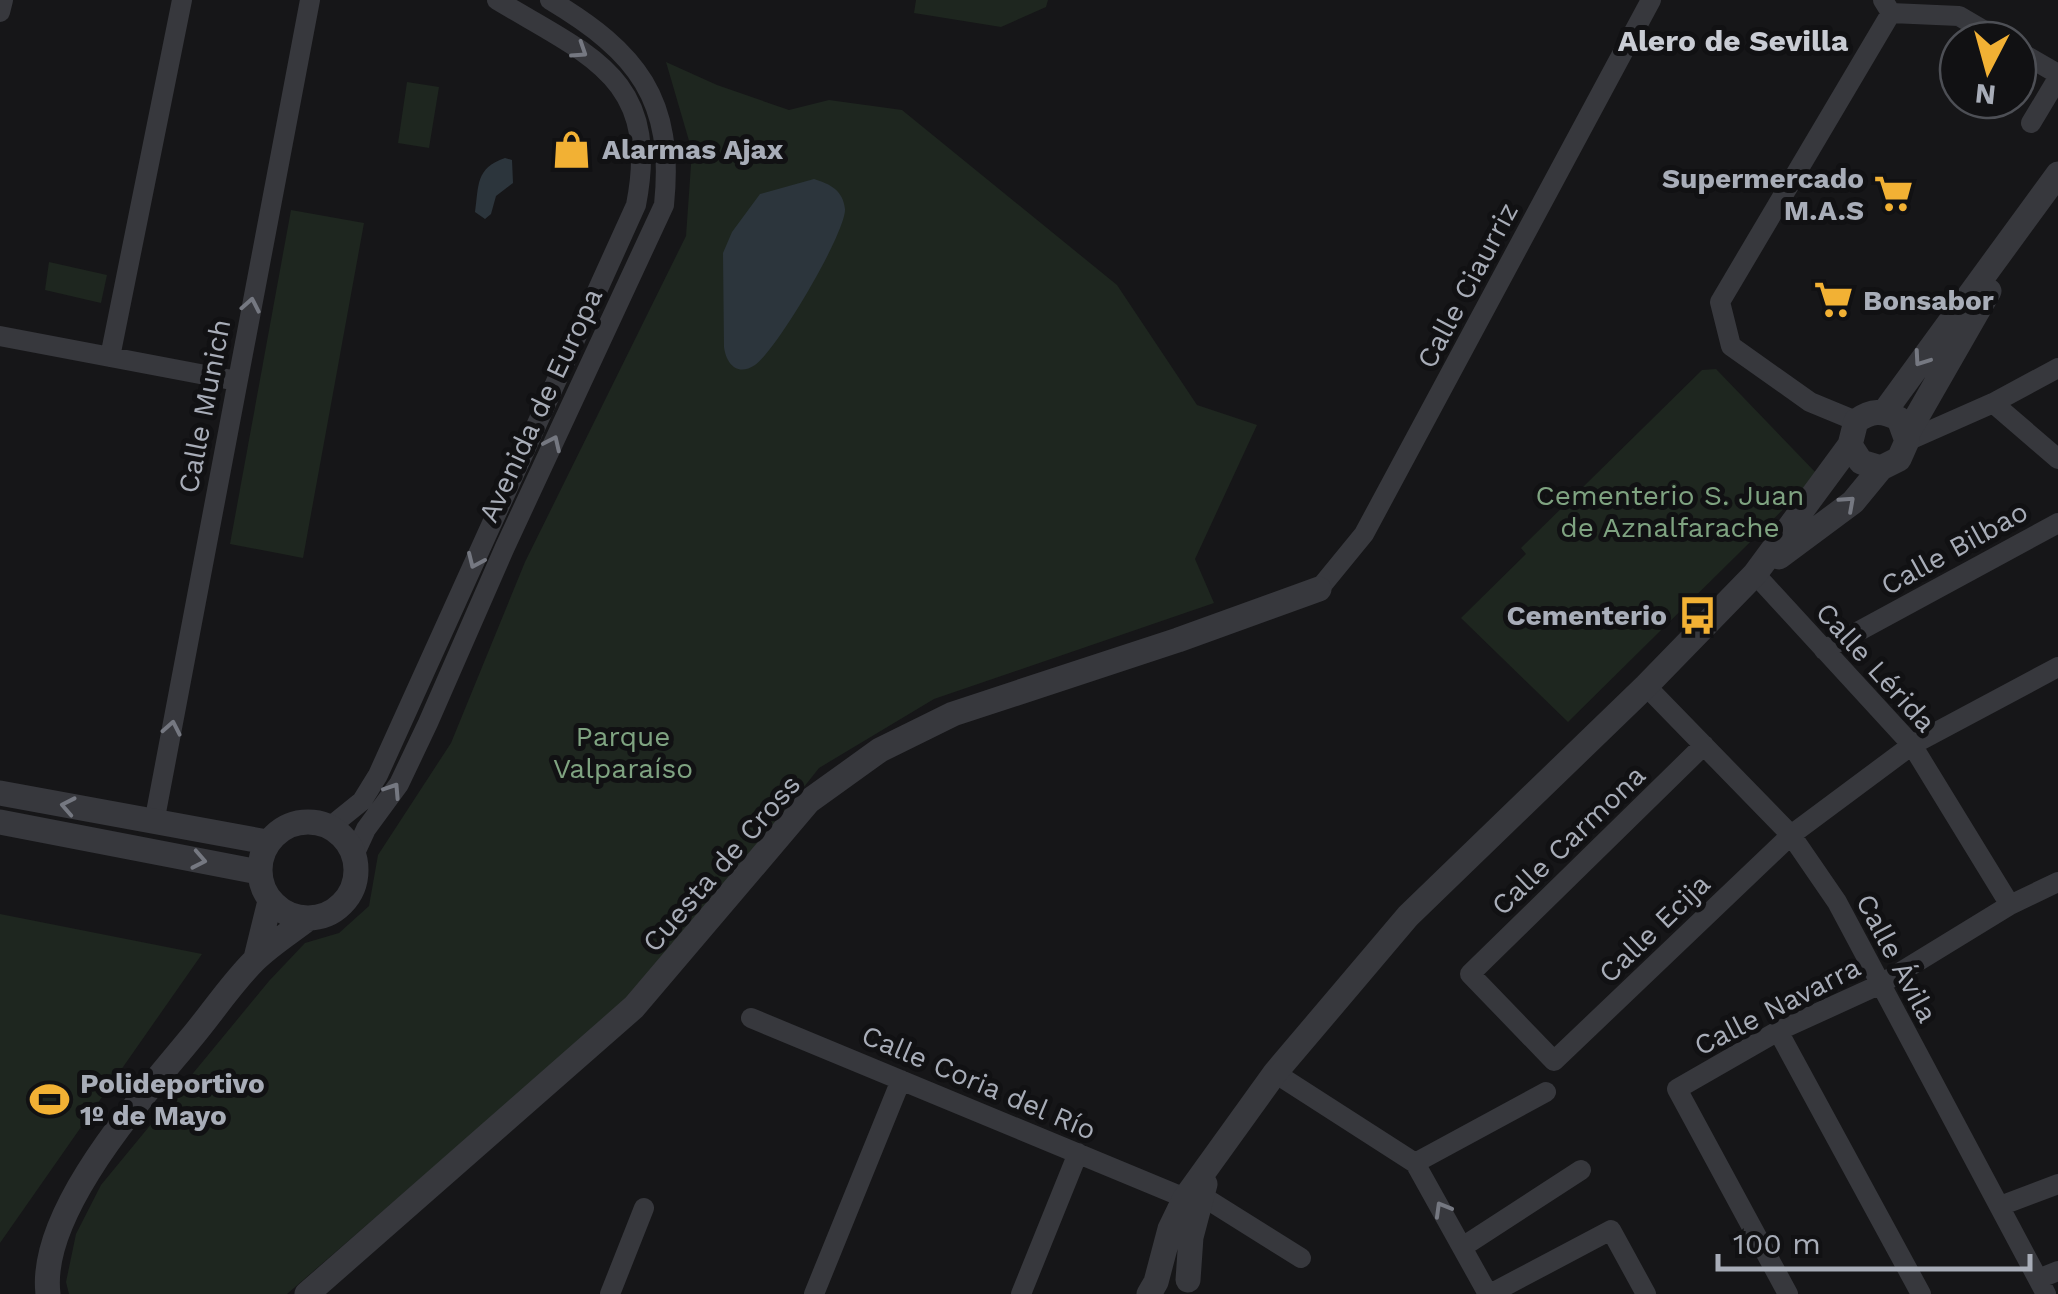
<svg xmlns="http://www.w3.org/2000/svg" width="2058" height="1294" font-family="'Work Sans',sans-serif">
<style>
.green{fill:#1e261f}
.water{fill:#2c353c}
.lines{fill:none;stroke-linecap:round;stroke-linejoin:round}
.minor{stroke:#37383d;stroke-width:20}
.tertiary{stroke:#37383d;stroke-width:25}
.oneway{stroke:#757881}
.labels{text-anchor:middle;stroke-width:10;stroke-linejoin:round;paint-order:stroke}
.poi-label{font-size:28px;font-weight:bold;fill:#a8adb8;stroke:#111113;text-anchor:start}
.street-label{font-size:28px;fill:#a8adb8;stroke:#111113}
.park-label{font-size:28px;fill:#7fa381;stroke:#111113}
.neighbourhood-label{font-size:30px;font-weight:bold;fill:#c9ccd4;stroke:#111113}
</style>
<rect width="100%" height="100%" fill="#161618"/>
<!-- green -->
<path class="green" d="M916,0H1048L1046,7L1001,27L914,13Z
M666,62L717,85L789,110L829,100L902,110L1117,285L1197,405L1257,425L1195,559L1214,603L934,699L819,768L705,912L629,998L287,1294H69L66,1282L76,1234L101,1185L269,981L305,943L339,933L369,906L378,855L451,743L525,562L686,236L692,151Z
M407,82L439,87L429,148L398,143Z
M291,210L364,223L303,558L230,544Z
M49,262L107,275L101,303L45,290Z
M1716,369L1818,475L1568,722L1461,618L1526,554L1521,548L1702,370Z
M0,914L202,954L0,1243Z"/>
<!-- water -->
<path class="water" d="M505,158L512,160L513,183L496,196L491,214L485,219L475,212C479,186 475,168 505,158Z
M814,179C830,184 843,190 845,209C846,233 776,351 755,365C737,377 726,363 724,347L723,253L732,232L760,194Z"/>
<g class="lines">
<!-- minor -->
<path class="minor" d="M1883,0L1891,13L1959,16L2000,40
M0,12L3,0
M2018,51L2058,74
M2031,123L2058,78
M0,336L237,381
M110,357L182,0
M1993,403L2058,459
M1856,421L1810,402L1731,346L1720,302L1891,13
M1907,441L1993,403L2058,368
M1755,574L1912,745L2010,905
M1319,589L1364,534L1651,0
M1824,650L2058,523
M1646,686L1791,835L1837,902L2046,1294
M1704,745L1470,974L1554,1061L1791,835L1912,745L2058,667
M154,823L310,0
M331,826L362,801L378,775L636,205C661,78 590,56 497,0
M354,855L366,829L399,784L428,723L505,547L664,205C675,99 637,52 550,0
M751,1018L1185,1198
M1778,1031L1921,1294
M1275,1073L1415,1163L1488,1294
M1415,1163L1546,1092
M1202,1196L1301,1258
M2000,1206L2058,1184
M1464,1246L1581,1170
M2038,1279L2058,1271
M610,1294L644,1208
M814,1294L901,1080
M1021,1294L1078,1153
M1490,1294L1611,1230L1646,1294
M1788,1294L1677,1089L1778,1031L1881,984L2010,905L2058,882"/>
<!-- tertiary -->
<path class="tertiary" d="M1885,411L2058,174
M1907,434L1989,291
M1779,557L1853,502L1881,468L1899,459L1907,441L1899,419C1882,410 1872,410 1856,421L1850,445L1861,462L1881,468
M0,793L267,842
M260 870a48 48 0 1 1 96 0a48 48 0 1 1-96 0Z
M0,822L259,872
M256,958L270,901
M1188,1280L1191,1237L1205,1184
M48,1294C38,1212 142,1098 191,1038C212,1013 231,984 254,961C270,945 291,932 309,918
M307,1294L634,1007L809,801L880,750L953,714L1178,640L1319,589
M1149,1294L1156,1282L1170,1229L1185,1198L1275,1073L1408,916L1646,686L1755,574L1850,445"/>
</g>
<!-- one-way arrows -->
<defs><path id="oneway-chevron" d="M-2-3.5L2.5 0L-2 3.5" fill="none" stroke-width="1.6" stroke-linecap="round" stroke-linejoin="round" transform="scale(2.5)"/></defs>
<g class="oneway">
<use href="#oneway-chevron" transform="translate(580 51) rotate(33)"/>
<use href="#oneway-chevron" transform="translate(251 305) rotate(-79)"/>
<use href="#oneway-chevron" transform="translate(1921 359) rotate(125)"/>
<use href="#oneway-chevron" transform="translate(553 443) rotate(-65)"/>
<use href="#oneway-chevron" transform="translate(1848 503) rotate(-42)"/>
<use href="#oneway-chevron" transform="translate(475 561) rotate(114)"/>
<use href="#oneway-chevron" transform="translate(172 728) rotate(-79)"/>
<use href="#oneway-chevron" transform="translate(393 790) rotate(-57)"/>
<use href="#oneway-chevron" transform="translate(68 806) rotate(-169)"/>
<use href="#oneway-chevron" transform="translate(199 860) rotate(11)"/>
<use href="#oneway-chevron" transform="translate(1442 1209) rotate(-120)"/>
</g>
<!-- icons -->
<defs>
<symbol id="shop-bare" viewBox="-9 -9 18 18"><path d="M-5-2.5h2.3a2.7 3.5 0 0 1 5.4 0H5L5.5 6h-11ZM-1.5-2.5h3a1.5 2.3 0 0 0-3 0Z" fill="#f2b134" stroke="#111113" stroke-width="2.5" paint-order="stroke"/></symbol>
<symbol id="supermarket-bare" viewBox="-9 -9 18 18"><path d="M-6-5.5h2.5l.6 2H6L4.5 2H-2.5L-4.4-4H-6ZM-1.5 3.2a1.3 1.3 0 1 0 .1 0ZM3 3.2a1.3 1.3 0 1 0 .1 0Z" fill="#f2b134" stroke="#111113" stroke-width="2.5" paint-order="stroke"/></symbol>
<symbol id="bus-bare" viewBox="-9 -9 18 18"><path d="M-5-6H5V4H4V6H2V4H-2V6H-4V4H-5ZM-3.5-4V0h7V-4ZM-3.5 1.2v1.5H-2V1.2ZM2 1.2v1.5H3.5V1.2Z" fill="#f2b134" stroke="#111113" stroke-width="2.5" paint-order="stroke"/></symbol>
<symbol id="stadium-bare" viewBox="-9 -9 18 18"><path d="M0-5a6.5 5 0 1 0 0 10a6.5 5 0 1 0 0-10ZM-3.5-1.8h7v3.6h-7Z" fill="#f2b134" stroke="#111113" stroke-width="2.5" paint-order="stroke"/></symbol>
</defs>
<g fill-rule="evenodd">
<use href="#shop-bare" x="544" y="122" width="55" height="55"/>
<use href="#supermarket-bare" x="1866" y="166" width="55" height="55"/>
<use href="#supermarket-bare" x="1806" y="272" width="55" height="55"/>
<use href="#bus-bare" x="1670" y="588" width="55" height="55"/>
<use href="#stadium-bare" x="22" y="1072" width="55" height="55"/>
</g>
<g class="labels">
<!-- poi labels -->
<g class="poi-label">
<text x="602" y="159">Alarmas Ajax</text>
<text x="1864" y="188" text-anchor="end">Supermercado<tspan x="1864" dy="32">M.A.S</tspan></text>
<text x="1863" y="310">Bonsabor</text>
<text x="1667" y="625" text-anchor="end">Cementerio</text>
<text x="80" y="1093">Polideportivo<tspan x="80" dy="32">1º de Mayo</tspan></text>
</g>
<!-- street labels -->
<g class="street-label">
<text transform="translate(1467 285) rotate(-62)" y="10">Calle Ciaurriz</text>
<text transform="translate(540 405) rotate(-65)" y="10">Avenida de Europa</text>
<text transform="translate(204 406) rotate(-79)" y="10">Calle Munich</text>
<text transform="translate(1954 548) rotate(-29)" y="10">Calle Bilbao</text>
<text transform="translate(1876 667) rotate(48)" y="10">Calle Lérida</text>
<text transform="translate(1568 840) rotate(-44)" y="10">Calle Carmona</text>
<text transform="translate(721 863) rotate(-49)" y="10">Cuesta de Cross</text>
<text transform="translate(1654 928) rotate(-44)" y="10">Calle Ecija</text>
<text transform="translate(1897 958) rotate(62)" y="10">Calle Ávila</text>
<text transform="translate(1777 1006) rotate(-27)" y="10">Calle Navarra</text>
<text transform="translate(979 1082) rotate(23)" y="10">Calle Coria del Río</text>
</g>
<!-- park labels -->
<g class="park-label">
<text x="1670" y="505">Cementerio S. Juan<tspan x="1670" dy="32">de Aznalfarache</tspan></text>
<text x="623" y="746">Parque<tspan x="623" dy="32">Valparaíso</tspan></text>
</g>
<!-- neighbourhood labels -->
<g class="neighbourhood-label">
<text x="1733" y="51">Alero de Sevilla</text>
</g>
</g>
<!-- north arrow -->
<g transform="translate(1988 70) rotate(186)"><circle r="48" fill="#111113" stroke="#4d4f55" stroke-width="2.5"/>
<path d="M0-8L18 38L0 25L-18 38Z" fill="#f2b134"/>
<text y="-15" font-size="28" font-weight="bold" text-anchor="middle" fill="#a8adb8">N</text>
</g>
<!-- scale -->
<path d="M1718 1254v15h312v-15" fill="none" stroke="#a8adb8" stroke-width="5"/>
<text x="1733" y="1254" font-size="30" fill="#a8adb8" stroke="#111113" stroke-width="8" paint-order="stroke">100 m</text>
</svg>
